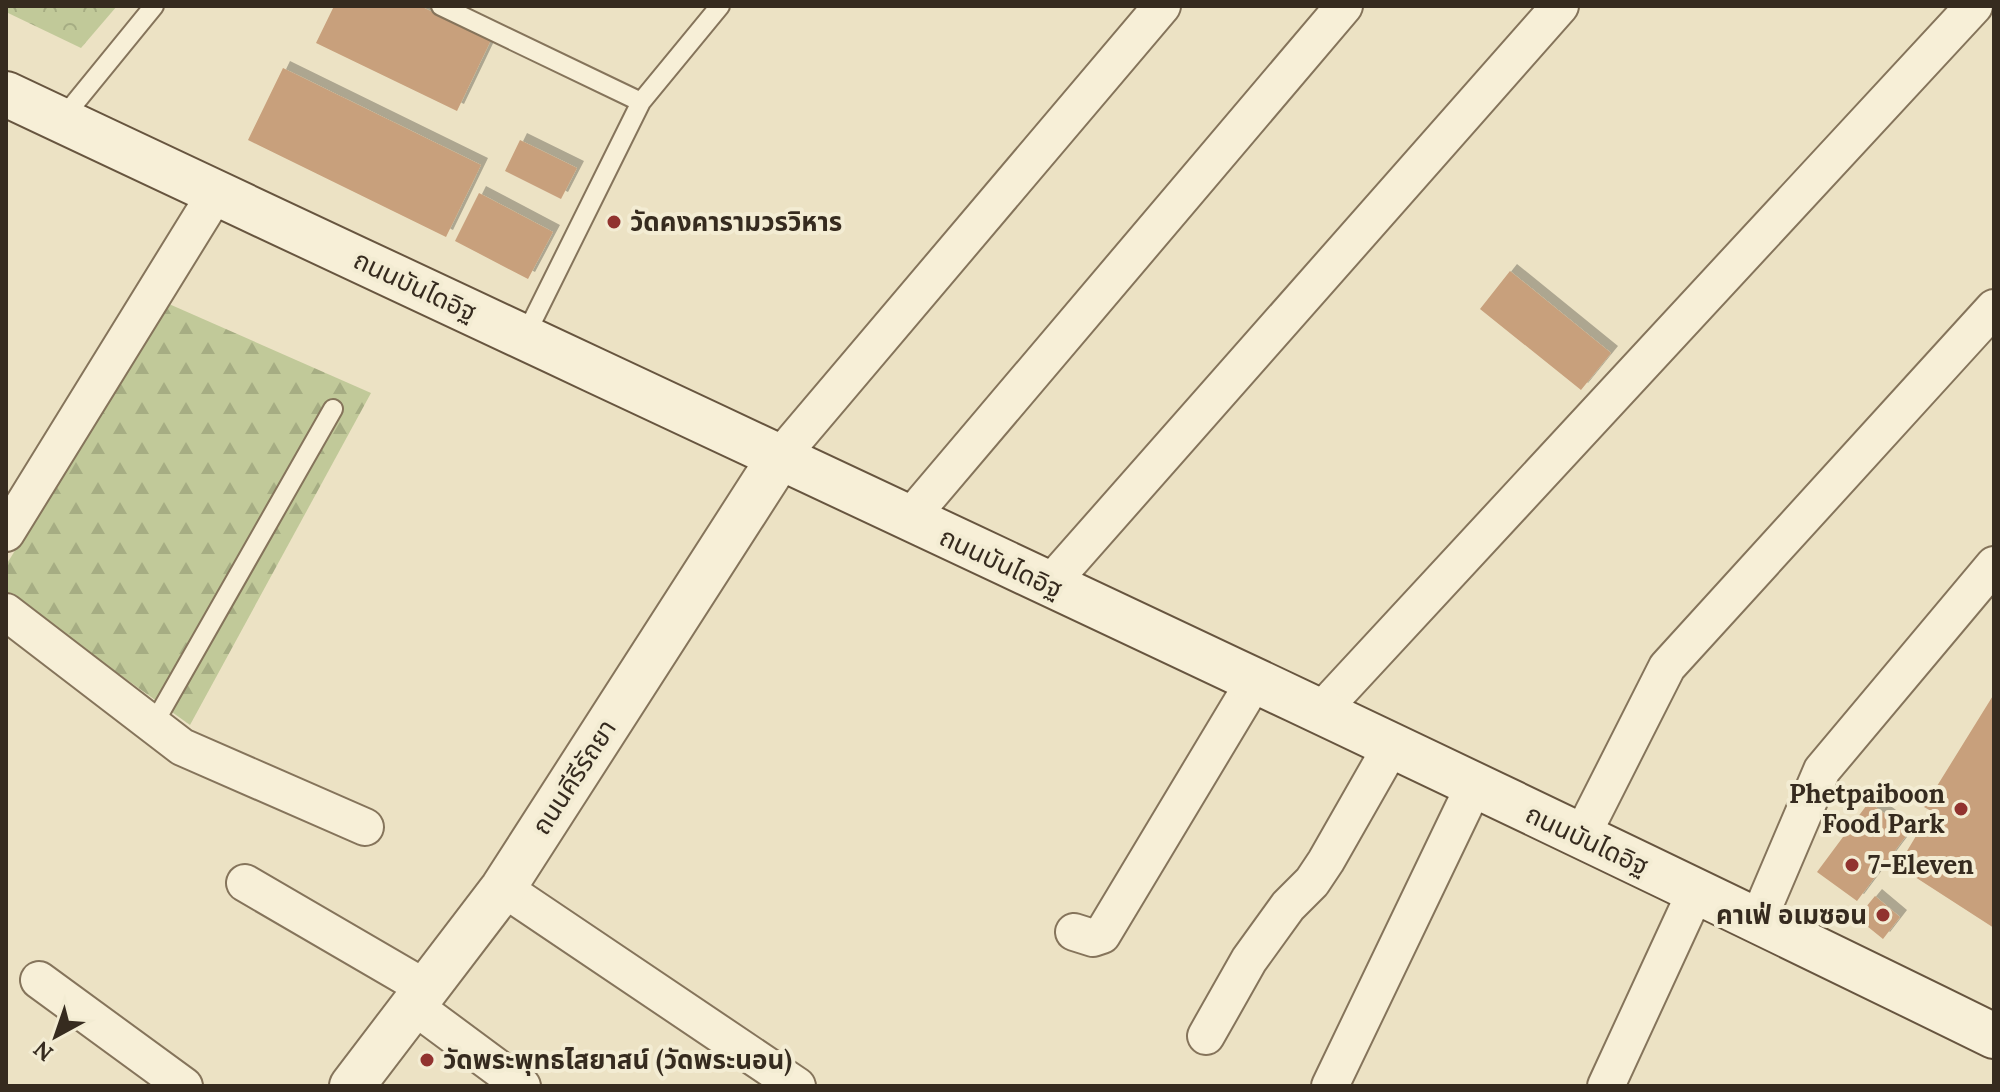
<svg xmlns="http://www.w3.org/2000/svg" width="2000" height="1092" font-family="Lora,'Noto Sans Thai',serif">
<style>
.forest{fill:url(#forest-firs)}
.park{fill:url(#park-crowns)}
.building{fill:#c8a07c;filter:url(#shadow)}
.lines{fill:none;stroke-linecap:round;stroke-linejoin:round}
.service-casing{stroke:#85745b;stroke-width:22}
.minor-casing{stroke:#85745b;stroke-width:40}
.tertiary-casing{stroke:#85745b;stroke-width:48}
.secondary-casing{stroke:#67553f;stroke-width:48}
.service{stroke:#f7efd7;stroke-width:18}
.minor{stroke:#f7efd7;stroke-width:36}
.tertiary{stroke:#f7efd7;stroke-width:44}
.secondary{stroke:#f7efd7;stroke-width:44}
.poi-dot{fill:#91332f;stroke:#f3ecd3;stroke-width:3}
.labels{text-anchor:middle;stroke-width:8;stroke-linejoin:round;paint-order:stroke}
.poi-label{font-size:26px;font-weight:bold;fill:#362b1f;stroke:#f3ecd3;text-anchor:start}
.street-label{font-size:26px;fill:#362b1f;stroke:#f3ecd3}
</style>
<defs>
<pattern id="forest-firs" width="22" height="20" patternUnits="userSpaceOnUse" patternTransform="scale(2)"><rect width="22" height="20" fill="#c1c999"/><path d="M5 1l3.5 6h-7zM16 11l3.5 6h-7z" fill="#a6ad83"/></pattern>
<pattern id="park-crowns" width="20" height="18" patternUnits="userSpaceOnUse" patternTransform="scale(2)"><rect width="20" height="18" fill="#c1c999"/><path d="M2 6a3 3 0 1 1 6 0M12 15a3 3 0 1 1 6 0" fill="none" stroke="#a6ad83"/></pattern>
<filter id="shadow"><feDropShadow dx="7" dy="-7" stdDeviation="0" flood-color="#0004"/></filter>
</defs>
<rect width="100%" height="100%" fill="#ece2c4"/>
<!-- forest -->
<path class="forest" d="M169,304L371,393L190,725L6,593V565Z"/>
<!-- park -->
<path class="park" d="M6,6H117L81,48L6,12Z"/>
<!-- building -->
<path class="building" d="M334,6H420L491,40L457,111L316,43Z
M283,68L481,165L446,237L248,140Z
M520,140L577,168L561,199L505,171Z
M479,193L553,232L528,279L455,241Z
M1510,271L1611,353L1581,390L1480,309Z
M1994,694V928L1898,866L1931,811L1924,807Z
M1869,802L1909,832L1857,901L1817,872Z
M1875,896L1900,917L1883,939L1857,918Z"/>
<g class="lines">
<defs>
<path id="service" d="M441,6L641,102L524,338
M641,102L720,6
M61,120L154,6
M153,725L333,409"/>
<path id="minor" d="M780,457L1162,6
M909,519L1344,6
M6,533L216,193
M1049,585L1560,6
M6,612L182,747L365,827
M1319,713L1974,6
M1581,837L1667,667L1994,308
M245,883L427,989
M503,888L797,1086
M1758,920L1822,770L1994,565
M1074,932L1093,938L1102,935L1254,682
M39,980L184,1086
M414,1006L522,1086
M1206,1036L1249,960L1288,906L1312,882L1326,861L1391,747
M1330,1086L1474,786
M1606,1086L1696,891"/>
<path id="tertiary" d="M352,1086L503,888L780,457"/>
<path id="secondary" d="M6,94C669,407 1336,713 1994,1036"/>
</defs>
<!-- service casing -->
<use href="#service" class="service-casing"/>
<!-- minor casing -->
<use href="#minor" class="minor-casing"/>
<!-- tertiary casing -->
<use href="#tertiary" class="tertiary-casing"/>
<!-- secondary casing -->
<use href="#secondary" class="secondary-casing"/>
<!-- service -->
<use href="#service" class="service"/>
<!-- minor -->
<use href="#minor" class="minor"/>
<!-- tertiary -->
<use href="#tertiary" class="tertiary"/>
<!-- secondary -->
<use href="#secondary" class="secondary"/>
</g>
<!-- markers -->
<g class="poi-dot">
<circle cx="614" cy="222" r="8"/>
<circle cx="1961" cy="809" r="8"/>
<circle cx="1852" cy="865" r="8"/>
<circle cx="1883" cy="915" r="8"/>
<circle cx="427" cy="1060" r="8"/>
</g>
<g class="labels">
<!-- poi labels -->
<g class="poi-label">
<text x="630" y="231">วัดคงคารามวรวิหาร</text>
<text x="1945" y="803" text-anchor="end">Phetpaiboon<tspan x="1945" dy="30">Food Park</tspan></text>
<text x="1868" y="874">7-Eleven</text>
<text x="1867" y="924" text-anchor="end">คาเฟ่ อเมซอน</text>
<text x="443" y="1069">วัดพระพุทธไสยาสน์ (วัดพระนอน)</text>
</g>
<!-- street labels -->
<g class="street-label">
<text transform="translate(415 286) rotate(25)" y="9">ถนนบันไดอิฐ</text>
<text transform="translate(1001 563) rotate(25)" y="9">ถนนบันไดอิฐ</text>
<text transform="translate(574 777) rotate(-57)" y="9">ถนนคีรีรัถยา</text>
<text transform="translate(1587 840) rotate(25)" y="9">ถนนบันไดอิฐ</text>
</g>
</g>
<!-- border -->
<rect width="2000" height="1092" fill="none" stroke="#362b1f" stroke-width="16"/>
<!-- north arrow -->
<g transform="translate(56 1036) rotate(220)" stroke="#f3ecd3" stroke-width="6" paint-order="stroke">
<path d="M0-6L14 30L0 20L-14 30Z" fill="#362b1f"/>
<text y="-12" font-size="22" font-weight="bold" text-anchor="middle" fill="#362b1f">N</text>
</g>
</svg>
